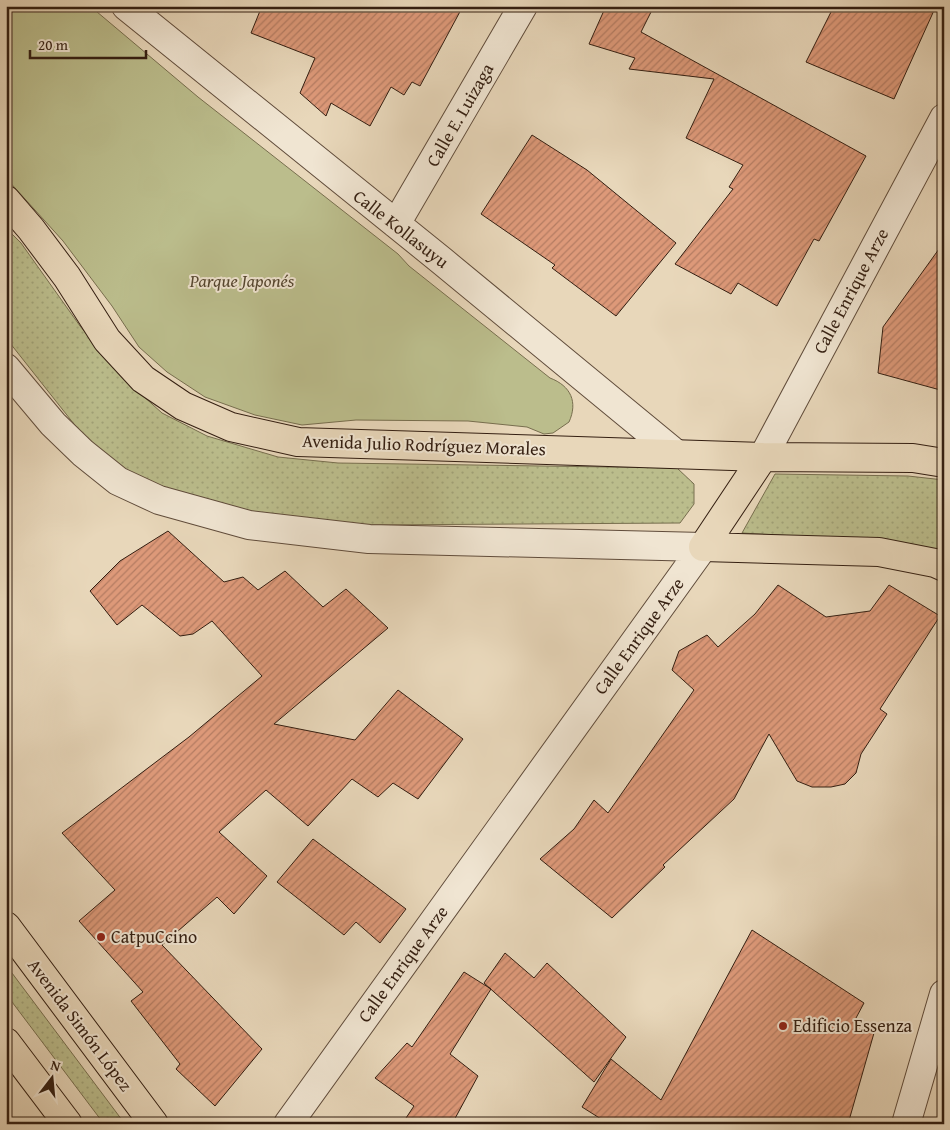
<svg xmlns="http://www.w3.org/2000/svg" width="950" height="1130" font-family="'Gentium Book Plus',serif">
<style>
.grass{fill:url(#grass-dots);stroke:#776e4e}
.park{fill:#bbbd8c;stroke:#776e4e}
.building{fill:url(#building-hatch);stroke:#331e11}
.lines{fill:none;stroke-linecap:round;stroke-linejoin:round}
.minor-casing{stroke:#604c3b;stroke-width:30}
.major-casing{stroke:#331e11;stroke-width:30}
.minor{stroke:#f0e5d2;stroke-width:28}
.major{stroke:#e8d7ba;stroke-width:28}
.poi-dot{fill:#8f2418;stroke:#f0e5d2;stroke-width:2}
.labels{text-anchor:middle;stroke-width:4;stroke-linejoin:round;paint-order:stroke}
.street-label{font-size:18px;fill:#331e11;stroke:#f0e5d2}
.park-label{font-size:18px;font-style:italic;fill:#554630;stroke:#f0e5d2}
.poi-label{font-size:18px;fill:#331e11;stroke:#f0e5d2;text-anchor:start}
</style>
<defs>
<pattern id="grass-dots" width="8" height="8" patternUnits="userSpaceOnUse" patternTransform="scale(1.25)"><rect width="8" height="8" fill="#bbbd8c"/><path d="M2 2h.1M6 6h.1" fill="none" stroke="#a1a278" stroke-width="1.8" stroke-linecap="round"/></pattern>
<pattern id="building-hatch" width="6" height="6" patternUnits="userSpaceOnUse" patternTransform="scale(1.25)"><rect width="6" height="6" fill="#dd9979"/><path d="M-1 1l2-2M0 6l6-6M5 7l2-2" fill="none" stroke="#b47c62"/></pattern>
</defs>
<rect width="100%" height="100%" fill="#e8d7ba"/>
<filter id="stains"><feTurbulence type="fractalNoise" baseFrequency=".004" numOctaves="4"/><feColorMatrix values="0 0 0 0 .2 0 0 0 0 .09 0 0 0 0 .02 0 0 0 .5 -.17"/></filter>
<radialGradient id="worn" r=".72"><stop offset=".6" stop-color="#630" stop-opacity="0"/><stop offset="1" stop-color="#630" stop-opacity=".3"/></radialGradient>
<!-- grass -->
<path class="grass" d="M6,228L21,243L80,326L121,376L162,413L207,436L278,457L338,463L677,468L694,484V504L680,523L364,525L249,515L181,496L125,471L89,443L6,338Z
M775,474L908,476L944,480V552L884,541L742,533Z
M6,965L125,1124H104L6,994Z"/>
<!-- park -->
<path class="park" d="M6,6H90L198,97L398,254L409,266L550,378C571,386 578,402 569,422L553,433L544,434L527,427L468,421L356,420L302,425L255,415L205,397L167,372L139,347L112,306L63,241L6,178Z"/>
<!-- building -->
<path class="building" d="M262,6H463L420,86L412,82L404,95L391,87L370,126L331,103L326,116L300,93L315,58L251,33Z
M606,6H654L641,32L866,156L819,241L814,239L777,306L738,283L731,294L675,264L733,189L729,187L743,165L686,138L714,79L629,69L635,58L589,44Z
M834,6H936L894,99L806,62Z
M532,135L587,170L676,243L616,316L552,268L555,265L481,214Z
M944,242V391L878,373L883,327Z
M168,531L224,582L243,577L258,590L285,571L323,607L346,589L388,628L274,724L355,740L398,690L463,739L418,799L393,783L378,797L352,779L308,826L266,790L219,832L267,876L234,914L217,897L162,945L262,1049L215,1106L176,1069L180,1064L131,1001L143,992L79,921L115,890L62,833L189,737L262,676L212,621L193,634L180,636L142,605L117,625L90,591L120,561Z
M778,585L826,617L870,611L889,585L940,616L880,709L887,714L861,754L856,773L845,784L831,787H812L797,781L769,734L734,799L663,865L665,867L612,918L540,859L574,829L594,800L608,813L694,690L672,670L679,651L707,635L718,647L755,614Z
M313,839L406,909L380,943L356,922L344,935L277,882Z
M752,930L864,1003L856,1018L874,1033L848,1124H609L582,1107L611,1059L661,1100Z
M505,953L534,978L547,963L626,1037L594,1082L484,983Z
M464,972L491,989L450,1054L478,1076L452,1124H402L414,1106L375,1078L407,1043L412,1047Z"/>
<g class="lines">
<defs>
<path id="minor" d="M126,6L442,261L675,453
M396,224L523,6
M6,368L53,424L83,453L118,481L159,500L249,525L369,539L703,547
M763,457L944,118
M288,1124L703,547
M906,1124L944,994"/>
<path id="major" d="M6,200L31,229L67,277L107,340L143,379L183,406L231,427L298,442L763,457L913,458L944,463
M703,547L879,552L935,563L944,567
M703,547L763,457
M6,926L154,1124
M6,1042L68,1124"/>
</defs>
<!-- minor casing -->
<use href="#minor" class="minor-casing"/>
<!-- major casing -->
<use href="#major" class="major-casing"/>
<!-- minor -->
<use href="#minor" class="minor"/>
<!-- major -->
<use href="#major" class="major"/>
</g>
<!-- markers -->
<g class="poi-dot">
<circle cx="101" cy="937" r="5"/>
<circle cx="783" cy="1026" r="5"/>
</g>
<g class="labels">
<!-- street labels -->
<g class="street-label">
<text transform="translate(460 115) rotate(-60)" y="6">Calle E. Luizaga</text>
<text transform="translate(401 229) rotate(38)" y="6">Calle Kollasuyu</text>
<text transform="translate(851 291) rotate(-62)" y="6">Calle Enrique Arze</text>
<text transform="translate(424 445) rotate(2)" y="6">Avenida Julio Rodríguez Morales</text>
<text transform="translate(639 636) rotate(-54)" y="6">Calle Enrique Arze</text>
<text transform="translate(403 964) rotate(-54)" y="6">Calle Enrique Arze</text>
<text transform="translate(80 1025) rotate(53)" y="6">Avenida Simón López</text>
</g>
<!-- park labels -->
<g class="park-label">
<text x="242" y="287">Parque Japonés</text>
</g>
<!-- poi labels -->
<g class="poi-label">
<text x="111" y="943">CatpuCcino</text>
<text x="793" y="1032">Edificio Essenza</text>
</g>
</g>
<!-- margin -->
<rect width="950" height="1130" fill="none" stroke="#e8d7ba" stroke-width="25"/>
<rect x="8" y="8" width="935" height="1115" fill="none" stroke="#331e11" stroke-width="2.5"/>
<rect x="12" y="12" width="925" height="1105" fill="none" stroke="#331e11"/>
<!-- north arrow -->
<g transform="translate(52 1078) rotate(16)" stroke="#f0e5d2" stroke-width="4" paint-order="stroke">
<path d="M0-4L9 19L0 12L-9 19Z" fill="#331e11"/>
<text y="-8" font-size="14" font-weight="bold" text-anchor="middle" fill="#331e11">N</text>
</g>
<!-- scale -->
<path d="M30 50v8h116v-8" fill="none" stroke="#331e11" stroke-width="2.5"/>
<text x="38" y="50" font-size="15" fill="#331e11" stroke="#f0e5d2" stroke-width="4" paint-order="stroke">20 m</text>
<rect width="100%" height="100%" filter="url(#stains)"/>
<rect width="100%" height="100%" fill="url(#worn)"/>
</svg>
